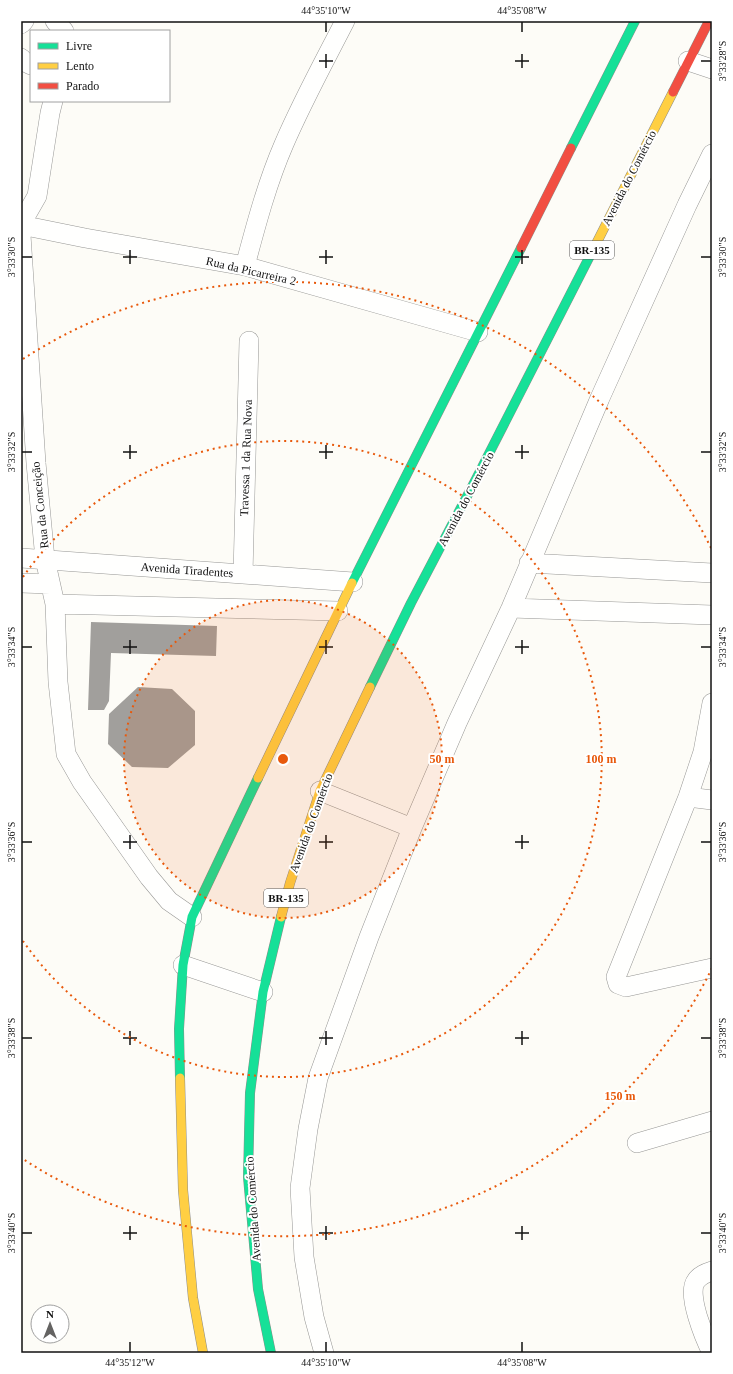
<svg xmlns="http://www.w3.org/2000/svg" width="733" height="1374" font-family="Georgia,serif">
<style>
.building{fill:#a19f9c}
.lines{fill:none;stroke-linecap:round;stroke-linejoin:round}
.street-casing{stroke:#979795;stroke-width:20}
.fast-casing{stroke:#8e8d8b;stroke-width:10}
.slow-casing{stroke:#8e8d8b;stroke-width:10}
.jam-casing{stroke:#8e8d8b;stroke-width:10}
.street{stroke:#fffffe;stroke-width:19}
.fast{stroke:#16e098;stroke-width:9}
.slow{stroke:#ffcf43;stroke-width:9}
.jam{stroke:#f24e42;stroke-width:9}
.ticks{fill:none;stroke:#111;stroke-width:1.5}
.ring{fill:none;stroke:#e8590c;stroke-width:2;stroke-dasharray:2 4}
.labels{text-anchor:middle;stroke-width:4;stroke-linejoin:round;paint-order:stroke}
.shield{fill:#fff;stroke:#585858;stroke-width:1}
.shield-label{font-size:11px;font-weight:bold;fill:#111}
.street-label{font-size:12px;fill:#111;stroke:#fff}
.centre{fill:#e8590c;stroke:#fff;stroke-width:2}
.ring-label{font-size:12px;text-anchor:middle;font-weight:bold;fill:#e8590c;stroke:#fff;stroke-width:4;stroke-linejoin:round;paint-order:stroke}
.neatline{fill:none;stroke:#111;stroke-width:1.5}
.ticks-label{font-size:10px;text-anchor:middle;fill:#111}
</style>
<rect width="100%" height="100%" fill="#fdfcf7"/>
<!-- building -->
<path class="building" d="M91,622L217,626L216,656L111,653L109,701L104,710H88Z
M138,687L172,689L195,711V745L168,768L132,767L108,744L109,714Z"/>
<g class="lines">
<defs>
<path id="street" d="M55,21L64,31
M21,24L24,21
M21,58L25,62L31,65
M688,61L712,69
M21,224L37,196L50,113L53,101
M21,225L85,238L245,266L478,332
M21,235L36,463L45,559L55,604L58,682L66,754L82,782L149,877L169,901L192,917
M245,266C256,225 267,183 284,144C302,102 324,62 345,21
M21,558L353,582
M529,563L712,573
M243,574L249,341
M21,583L50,584
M55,604L338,611
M511,608L712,615
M712,703L703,752L688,797L616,977L618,984L626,987L712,968
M320,791L412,828
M688,797L712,800
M183,965L263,992
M637,1143L712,1121
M324,1353L314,1317L304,1257L300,1188L308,1129L318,1078L369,937L412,828L457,723L511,608L600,398L687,205L712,154
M712,1353C705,1339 686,1294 696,1281C700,1275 706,1273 712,1271"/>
<path id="fast" d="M571,148L635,21
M352,583L521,248
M370,687L411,603L476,479L595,246
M180,1078L179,1029L183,965L192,917L258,778
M271,1353L258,1289L248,1177L250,1093L263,992L281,917"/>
<path id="slow" d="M595,246L673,92
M258,778L352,583
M281,917L290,883L320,791L370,687
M180,1078L183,1190L193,1298L203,1353"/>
<path id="jam" d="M673,92L709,21
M521,248L571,148"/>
</defs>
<!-- street casing -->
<use href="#street" class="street-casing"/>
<!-- fast casing -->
<use href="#fast" class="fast-casing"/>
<!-- slow casing -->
<use href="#slow" class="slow-casing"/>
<!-- jam casing -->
<use href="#jam" class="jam-casing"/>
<!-- street -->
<use href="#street" class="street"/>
<!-- fast -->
<use href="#fast" class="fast"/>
<!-- slow -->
<use href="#slow" class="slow"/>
<!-- jam -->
<use href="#jam" class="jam"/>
</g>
<!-- ticks -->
<path class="ticks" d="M326,22V32M522,22V32M326,54V68M522,54V68M319,61H333M515,61H529M701,61H711M130,250V264M326,250V264M522,250V264M22,257H32M123,257H137M319,257H333M515,257H529M701,257H711M130,445V459M326,445V459M522,445V459M22,452H32M123,452H137M319,452H333M515,452H529M701,452H711M130,640V654M326,640V654M522,640V654M22,647H32M123,647H137M319,647H333M515,647H529M701,647H711M130,835V849M326,835V849M522,835V849M22,842H32M123,842H137M319,842H333M515,842H529M701,842H711M130,1031V1045M326,1031V1045M522,1031V1045M22,1038H32M123,1038H137M319,1038H333M515,1038H529M701,1038H711M130,1226V1240M326,1226V1240M522,1226V1240M22,1233H32M123,1233H137M319,1233H333M515,1233H529M701,1233H711M130,1342V1352M326,1342V1352M522,1342V1352"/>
<!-- distance rings -->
<circle cx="283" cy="759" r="159" fill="#e8590c" fill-opacity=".12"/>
<g class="ring">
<circle cx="283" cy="759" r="159"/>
<path d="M23 577A318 318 0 1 1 23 941"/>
<path d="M712 968A477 477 0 0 1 23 1159M23 359A477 477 0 0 1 712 550"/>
</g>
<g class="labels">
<!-- shield labels -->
<g class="shield">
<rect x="570" y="241" width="44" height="18" rx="3"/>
<rect x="264" y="889" width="44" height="18" rx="3"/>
</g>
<g class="shield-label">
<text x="592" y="254">BR-135</text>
<text x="286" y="902">BR-135</text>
</g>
<!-- street labels -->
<g class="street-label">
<text transform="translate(629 178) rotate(-63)" y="4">Avenida do Comércio</text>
<text transform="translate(251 271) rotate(13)" y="4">Rua da Picarreira 2</text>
<text transform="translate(246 458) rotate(-88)" y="4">Travessa 1 da Rua Nova</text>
<text transform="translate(466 499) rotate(-62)" y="4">Avenida do Comércio</text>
<text transform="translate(40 505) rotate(-96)" y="4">Rua da Conceição</text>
<text transform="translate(187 570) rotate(4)" y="4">Avenida Tiradentes</text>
<text transform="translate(311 823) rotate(-70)" y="4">Avenida do Comércio</text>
<text transform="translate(253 1209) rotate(-94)" y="4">Avenida do Comércio</text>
</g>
</g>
<circle cx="283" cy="759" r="6" class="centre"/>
<g class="ring-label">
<text x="442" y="763">50 m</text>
<text x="601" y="763">100 m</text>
<text x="620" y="1100">150 m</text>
</g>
<!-- border -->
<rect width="733" height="1374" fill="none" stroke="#ffffff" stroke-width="44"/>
<!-- legend -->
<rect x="30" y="30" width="140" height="72" fill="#ffffff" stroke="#a0a0a0"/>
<rect x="38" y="43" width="20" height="6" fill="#16e098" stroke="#a0a0a0"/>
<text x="66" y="50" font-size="12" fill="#111111">Livre</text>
<rect x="38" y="63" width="20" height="6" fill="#ffcf43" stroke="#a0a0a0"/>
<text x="66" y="70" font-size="12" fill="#111111">Lento</text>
<rect x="38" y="83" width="20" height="6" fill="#f24e42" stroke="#a0a0a0"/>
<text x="66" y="90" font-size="12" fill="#111111">Parado</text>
<!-- north arrow -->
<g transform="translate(50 1324)"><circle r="19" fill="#ffffff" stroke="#a0a0a0"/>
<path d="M0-3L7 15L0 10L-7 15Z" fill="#646362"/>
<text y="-6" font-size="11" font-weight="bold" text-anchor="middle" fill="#111111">N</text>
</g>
<rect x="22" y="22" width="689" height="1330" class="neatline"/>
<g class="ticks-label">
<text x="326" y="14">44°35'10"W</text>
<text x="522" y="14">44°35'08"W</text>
<text transform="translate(722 61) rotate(-90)" y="4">3°33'28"S</text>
<text transform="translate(11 257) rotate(-90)" y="4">3°33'30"S</text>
<text transform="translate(722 257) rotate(-90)" y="4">3°33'30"S</text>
<text transform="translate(11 452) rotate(-90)" y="4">3°33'32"S</text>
<text transform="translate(722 452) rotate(-90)" y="4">3°33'32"S</text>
<text transform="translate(11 647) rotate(-90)" y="4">3°33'34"S</text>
<text transform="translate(722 647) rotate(-90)" y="4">3°33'34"S</text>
<text transform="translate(11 842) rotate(-90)" y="4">3°33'36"S</text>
<text transform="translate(722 842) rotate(-90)" y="4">3°33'36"S</text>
<text transform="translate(11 1038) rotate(-90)" y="4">3°33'38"S</text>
<text transform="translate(722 1038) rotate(-90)" y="4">3°33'38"S</text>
<text transform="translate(11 1233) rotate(-90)" y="4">3°33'40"S</text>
<text transform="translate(722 1233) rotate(-90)" y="4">3°33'40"S</text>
<text x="130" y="1366">44°35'12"W</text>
<text x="326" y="1366">44°35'10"W</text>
<text x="522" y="1366">44°35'08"W</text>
</g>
</svg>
